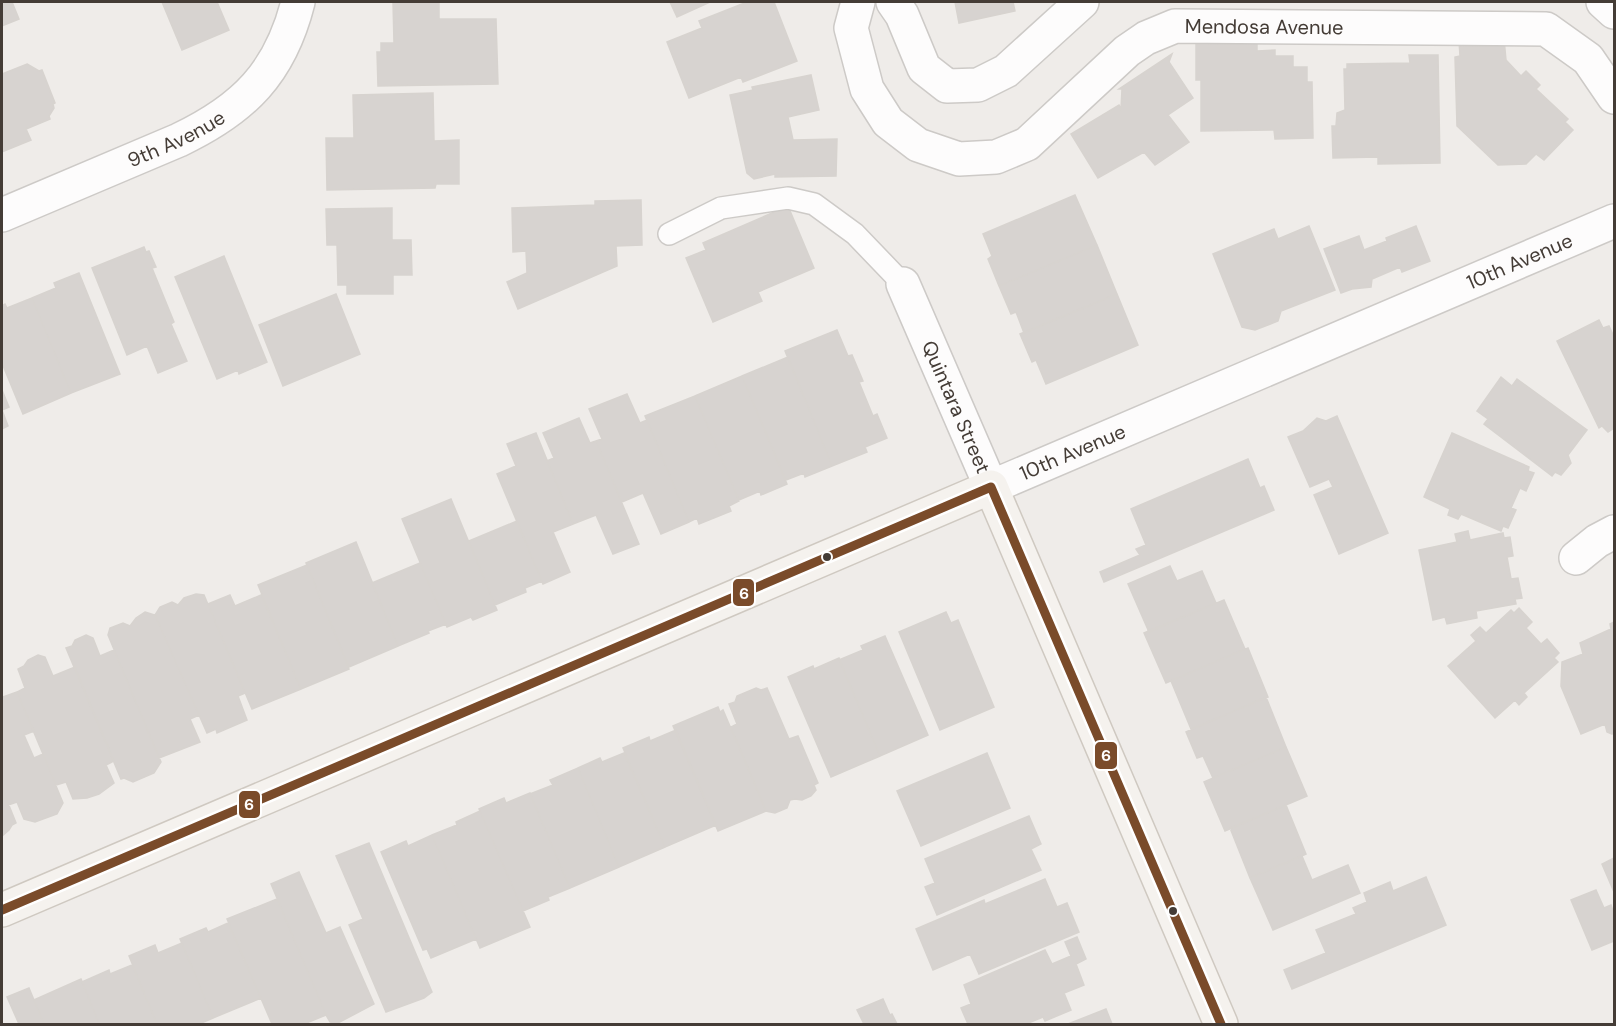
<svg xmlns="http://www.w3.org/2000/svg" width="1616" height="1026" font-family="'DM Sans',sans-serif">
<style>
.building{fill:#d7d3d0;stroke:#d7d3cf;stroke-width:1.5}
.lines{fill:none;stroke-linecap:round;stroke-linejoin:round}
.lane-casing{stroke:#cdcac7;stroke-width:24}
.street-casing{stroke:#cdcac7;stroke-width:36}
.secondary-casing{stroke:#cfc9c1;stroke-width:36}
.lane{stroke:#fdfcfc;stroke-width:21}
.street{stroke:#fdfcfc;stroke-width:33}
.secondary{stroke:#f5f2ee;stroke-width:33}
.bus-1-casing{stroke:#fff;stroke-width:14}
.bus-1{stroke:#7a4b2a;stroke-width:9}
.bus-dot{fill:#443c36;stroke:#fff;stroke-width:2}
.labels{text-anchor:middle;stroke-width:5;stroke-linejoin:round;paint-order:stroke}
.street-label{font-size:20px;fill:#443c36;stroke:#fff}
.line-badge{stroke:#fff;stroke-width:2}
.badge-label{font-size:16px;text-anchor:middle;font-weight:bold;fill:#fff}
</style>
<rect width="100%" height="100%" fill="#efece9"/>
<!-- building -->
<path class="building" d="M2,2H12L19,19L2,26Z
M162,2H217L229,30L182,50Z
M393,2H439V19H496L498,84L378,86L377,52H381V43H394Z
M670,2H710L677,17Z
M747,2H774L797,61L743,82L741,77L689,98L667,42L702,28L699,21Z
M955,2H1013L1015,11L959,23Z
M1257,37V51L1275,50V56H1293V67H1307V82H1312L1313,138L1275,139L1274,130L1201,131V80H1196V38Z
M1504,39L1506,60L1521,76L1526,71L1540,85L1536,89L1568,119L1565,122L1573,130L1544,160L1536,154L1526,164L1498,165L1457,126L1455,57L1460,56L1459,40Z
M1172,54L1169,62L1193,98L1168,115L1189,142L1155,165L1144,152L1098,178L1071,134L1119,105L1121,109L1122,89H1119Z
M1409,55H1438L1440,163L1378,164V157L1333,158L1332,126H1336L1337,113L1345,110L1344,69H1347V64L1410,63Z
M27,64L39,71L42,70L55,103L53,104L54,108L49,116L50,119L26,129L31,140L2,152V74Z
M811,75L819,110L788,117L793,140L837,139L836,176L775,177V174L754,179L747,173L730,95L753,90L752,87Z
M433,93L434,141L459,140V184H436L435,188L327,190L326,138H354L353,95Z
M1075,195L1097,245L999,286L988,259L992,256L983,234Z
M641,200L642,245L616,246L617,266L518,309L507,282L527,273L526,251L513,252L512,208L595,205V201Z
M788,206L814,268L758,292L762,301L713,322L686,258L706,250L703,243Z
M392,208V240H411L412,275H393V294H347V285H338L337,245H327L326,209Z
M1309,226L1335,290L1281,311L1278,321L1255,330L1242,327L1213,254L1274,229L1278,239Z
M1416,226L1430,261L1402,272L1400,267L1372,279L1371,287L1352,289L1341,293L1324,249L1359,236L1364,250L1387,241L1386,238Z
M1097,245L1117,294L1024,333L1016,312L1011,314L999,286Z
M144,247L146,252L149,251L156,267L152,268L174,322L171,324L187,361L158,373L147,346L127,355L92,268Z
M224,256L267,362L239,374L238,370L217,379L175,277Z
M79,273L120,374L71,393L32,298L56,288L54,283Z
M336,294L360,354L283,386L259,325Z
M1117,294L1138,345L1046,384L1036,360L1032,362L1020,334Z
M32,298L71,393L23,414L2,363V306L5,304L7,308Z
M1599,320L1603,328L1609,326L1614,337V428L1608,432L1602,426L1599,428L1557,341Z
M837,330L848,356L852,355L863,381L859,382L873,416L877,414L887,438L865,447L867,452L832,466L785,351Z
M788,357L832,466L805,477L804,473L786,480L742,376Z
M742,376L787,484L761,495L760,491L739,500L695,396Z
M1501,377L1512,386L1517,379L1587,430L1568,455L1571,463L1561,475L1555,472L1552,476L1484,424L1488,419L1477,411Z
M2,390L9,407L2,410L8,426L2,429Z
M627,394L640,423L647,420L689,522L661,534L643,493L622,502L596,441L602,439L589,409Z
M695,396L739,501L729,506L731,511L699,524L697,518L689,522L645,416Z
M1337,416L1388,533L1339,554L1314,495L1333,487L1329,479L1310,487L1288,437L1303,431L1317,418L1326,421Z
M579,418L590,443L596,441L639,544L613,554L596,515L573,524L547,461L554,458L543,433Z
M536,433L573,524L553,532L570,572L543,584L497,474L516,466L507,444Z
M1452,433L1529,467L1528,471L1534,473L1526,491L1520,488L1511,508L1516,510L1508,528L1503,526L1501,531L1461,514L1458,519L1448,515L1450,509L1424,497Z
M1248,459L1260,488L1264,486L1274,510L1104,582L1100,572L1140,555L1136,549L1146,545L1131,509Z
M451,499L497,610L473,620L471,617L447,627L402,519Z
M517,521L542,581L525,588L526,592L495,605L469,541Z
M1468,531L1470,540L1503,533L1504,538L1510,537L1513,556L1507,557L1511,579L1518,578L1522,598L1515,599L1516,604L1476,611L1477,618L1447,624L1445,617L1433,620L1419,550L1457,542L1455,534Z
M356,542L398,646L349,667L306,563Z
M420,563L446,624L428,631L429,633L398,646L372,583Z
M307,565L349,669L301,689L258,585Z
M1170,566L1177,581L1202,571L1216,603L1149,632L1128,584Z
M196,594L204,595L245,693L238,696L247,720L217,733L216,729L207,733L155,615L160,607L172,602L178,605L184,598Z
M230,595L235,606L261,595L301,689L252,709L208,604Z
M1224,600L1245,649L1166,683L1144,633Z
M1519,608L1532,622L1526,628L1541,644L1547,639L1559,653L1554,658L1558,662L1524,693L1527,697L1519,705L1515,700L1495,718L1448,666L1476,641L1471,635L1480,627L1486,633L1511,610L1514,613Z
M145,612L155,615L199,715L190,719L200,742L159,758L108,635L110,628L123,623L130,626L136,618Z
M946,612L951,623L958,620L994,707L940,730L899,632Z
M1614,622V732L1612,734L1607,732L1605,724L1581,734L1561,686L1562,662L1583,654L1580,643L1611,629L1610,624Z
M86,635L93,638L100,656L114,650L161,762L154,773L133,782L124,778L121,779L66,648L72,646L75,640Z
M885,636L928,735L880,756L839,660L863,650L861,646Z
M1248,648L1268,697L1191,729L1171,681Z
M38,655L45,657L53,676L75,667L114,761L106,765L114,783L99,794L87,798L73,799L66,782L56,785L17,692L25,688L18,669L24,666L28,660Z
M839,658L880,756L831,777L788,677L813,666L814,669Z
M756,688L761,690L767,688L789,739L798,736L818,783L814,785L816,790L811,796L802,800L795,799L790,800L787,808L775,813L766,811L731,727L737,724L729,704L735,702L737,696Z
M17,692L34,731L24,735L34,758L43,754L63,803L57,814L35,822L24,819L17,802L8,805L2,788V695L3,697Z
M1266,697L1286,747L1213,778L1203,756L1197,758L1186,732Z
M718,707L720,712L723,710L766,811L718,831L673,726Z
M676,730L716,825L665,847L623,748L649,737L650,741Z
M1286,747L1307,796L1225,831L1204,782Z
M624,753L665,847L619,867L578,768L600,758L602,762Z
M987,753L1010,808L921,846L897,791Z
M578,768L619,867L570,888L530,794L553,785L550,780Z
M2,788L16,823L12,825L9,830L2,836Z
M530,793L570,888L548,897L549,900L523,911L479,809L504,798L506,803Z
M1286,805L1306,854L1250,878L1230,828Z
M480,811L530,927L480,948L432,835L457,825L456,822Z
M1029,816L1041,844L1031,849L1041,870L937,915L925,887L935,883L925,859Z
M432,835L476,939L431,958L427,949L423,950L381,852L406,841L408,846Z
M369,843L432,992L424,998L386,1012L349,925L363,919L336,856Z
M1302,856L1312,880L1348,865L1360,893L1273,930L1250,878Z
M1614,858V892L1602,864Z
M299,872L326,933L340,927L374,1004L336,1024L330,1022L326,1015L271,884Z
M1426,877L1446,925L1292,989L1284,970L1326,953L1316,930L1356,914L1353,908L1367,902L1364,893L1390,882L1393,891Z
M1045,879L1057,907L1067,903L1079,932L979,974L970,954L933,970L916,929L984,900L985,904Z
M1596,890L1604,908L1611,905L1614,914V924L1612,925L1614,932V941L1592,950L1571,900Z
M277,899L326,1015L304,1024H272L227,919Z
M228,923L261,998L213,1018L180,939L206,928L208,932Z
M1077,937L1086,959L1076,964L1084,985L1064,993L1071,1010L1045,1021L1043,1017L1026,1024H968L961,1008L971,1004L964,985L1045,950L1052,964L1071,956L1065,942Z
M182,943L213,1018L199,1024H157L129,956L155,945L158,953Z
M132,965L157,1024H99L82,982L109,970L110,974Z
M81,979L99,1024H44L34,1000Z
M29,988L44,1024H19L7,997Z
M883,999L890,1015L892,1014L897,1024H864L857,1010Z
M1106,1009L1112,1024H1068Z"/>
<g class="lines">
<defs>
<path id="lane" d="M669,234L721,208L788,198L814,204L855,234L903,284"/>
<g id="street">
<path id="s1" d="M858,2L851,28L867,89L888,122L918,145L959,159L996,157L1027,144L1127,51L1146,38L1175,26L1546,29L1588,59L1614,97"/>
<path d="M893,2L902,15L924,68L947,86L978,85L1006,71L1082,2"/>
<path d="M1603,2L1614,12"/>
<path id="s2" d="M2,215L179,140C244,109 280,73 298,2"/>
<path id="s3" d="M903,284L991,487L1614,221"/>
<path d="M1576,558L1597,541L1614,532"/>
</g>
<path id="secondary" d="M2,910L991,487L1221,1024"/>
</defs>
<!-- lane casing -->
<use href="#lane" class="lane-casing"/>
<!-- street casing -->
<use href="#street" class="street-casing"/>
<!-- secondary casing -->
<use href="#secondary" class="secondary-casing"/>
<!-- lane -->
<use href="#lane" class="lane"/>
<!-- street -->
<use href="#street" class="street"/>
<!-- secondary -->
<use href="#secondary" class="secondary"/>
<defs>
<path id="bus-1" d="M991,487L1221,1024
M2,910L991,487"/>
</defs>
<!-- bus-1 casing -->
<use href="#bus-1" class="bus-1-casing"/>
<!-- bus-1 -->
<use href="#bus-1" class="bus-1"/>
</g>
<!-- markers -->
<g class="bus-dot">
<circle cx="827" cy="557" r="5"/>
<circle cx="1173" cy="911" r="5"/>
</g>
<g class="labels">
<!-- street labels -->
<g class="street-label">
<text dy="7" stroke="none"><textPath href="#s1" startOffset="561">Mendosa Avenue</textPath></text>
<text dy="7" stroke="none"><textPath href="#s2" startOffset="190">9th Avenue</textPath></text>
<text dy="7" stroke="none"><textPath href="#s3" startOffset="796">10th Avenue</textPath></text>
<text dy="7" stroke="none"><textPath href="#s3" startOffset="134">Quintara Street</textPath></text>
<text dy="7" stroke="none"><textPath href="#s3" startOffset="310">10th Avenue</textPath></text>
</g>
</g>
<g class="line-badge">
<rect x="732" y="578" width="23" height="29" rx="6" fill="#7a4b2a"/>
<rect x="1094" y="741" width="24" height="29" rx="6" fill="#7a4b2a"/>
<rect x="238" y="790" width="23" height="29" rx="6" fill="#7a4b2a"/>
</g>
<g class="badge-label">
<text x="744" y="599">6</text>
<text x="1106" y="761">6</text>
<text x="249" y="810">6</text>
</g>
<!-- border -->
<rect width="1616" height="1026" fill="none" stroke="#443c36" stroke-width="6"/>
</svg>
